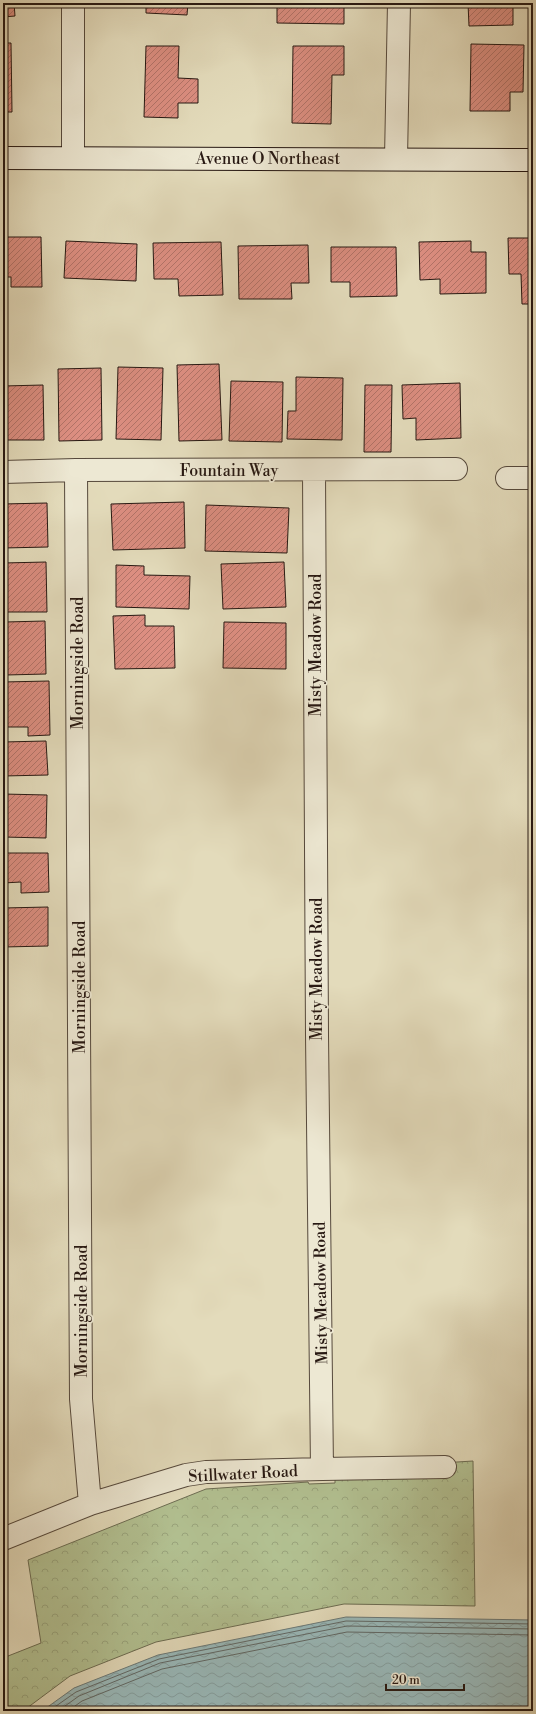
<svg xmlns="http://www.w3.org/2000/svg" width="536" height="1714" font-family="'Libre Bodoni',serif">
<style>
.forest{fill:url(#forest-crowns);stroke:#6c6c52}
.water{fill:url(#water-waves);stroke:#6b7977}
.lines{fill:none;stroke-linecap:round;stroke-linejoin:round}
.shore{stroke:#606866;stroke-width:1}
.building{fill:url(#building-hatch);stroke:#271812}
.street-casing{stroke:#56493c;stroke-width:24}
.secondary-casing{stroke:#271812;stroke-width:24}
.street{stroke:#ede8d3;stroke-width:22}
.secondary{stroke:#ede8d3;stroke-width:22}
.labels{text-anchor:middle;stroke-width:3.5;stroke-linejoin:round;paint-order:stroke}
.street-label{font-size:16px;fill:#271812;stroke:#ede8d3}
</style>
<defs>
<pattern id="forest-crowns" width="20" height="18" patternUnits="userSpaceOnUse"><rect width="20" height="18" fill="#b2c091"/><path d="M2 6a3 3 0 1 1 6 0M12 15a3 3 0 1 1 6 0" fill="none" stroke="#99a47c"/></pattern>
<pattern id="water-waves" width="16" height="10" patternUnits="userSpaceOnUse"><rect width="16" height="10" fill="#99b9ba"/><path d="M0 5q4-4 8 0t8 0" fill="none" stroke="#849e9f"/></pattern>
<pattern id="building-hatch" width="6" height="6" patternUnits="userSpaceOnUse"><rect width="6" height="6" fill="#dc8e81"/><path d="M-1 1l2-2M0 6l6-6M5 7l2-2" fill="none" stroke="#b27368"/></pattern>
</defs>
<rect width="100%" height="100%" fill="#e3dbbb"/>
<filter id="stains"><feTurbulence type="fractalNoise" baseFrequency=".005" numOctaves="4"/><feColorMatrix values="0 0 0 0 .2 0 0 0 0 .09 0 0 0 0 .02 0 0 0 .5 -.17"/></filter>
<radialGradient id="worn" r=".72"><stop offset=".6" stop-color="#630" stop-opacity="0"/><stop offset="1" stop-color="#630" stop-opacity=".3"/></radialGradient>
<!-- forest -->
<path class="forest" d="M473,1461L475,1606L344,1604L156,1642L70,1676L23,1711H3V1658L41,1643L28,1560L206,1489L308,1482L309,1484L335,1483V1479L409,1465Z"/>
<!-- water -->
<path class="water" d="M346,1617L533,1620V1711H42L74,1688L158,1655Z"/>
<g class="lines">
<!-- shore -->
<path class="shore" d="M49,1711L76,1692L159,1659L346,1621L533,1624
M58,1711L79,1696L160,1663L347,1626L533,1629
M68,1711L82,1701L162,1669L347,1632L533,1635"/>
</g>
<!-- building -->
<path class="building" d="M3,3H14L15,16L3,17Z
M146,3H188L187,15L146,13Z
M277,3H344V24L277,23Z
M468,3H513V25L469,26Z
M3,43H11L12,112H3Z
M471,44L524,45L523,92H510V111H470Z
M146,46H179L178,78L198,79V103H178V118L144,117Z
M293,46H344V75H332L331,124L292,123Z
M3,237H41L42,287H11V277H3Z
M508,238H530V253H533V304H522L521,274H509Z
M66,241L137,244L136,281L64,278Z
M471,241V252H486V293L440,294V279L420,280L419,242Z
M221,242L223,295L179,296L178,279H154L153,243Z
M308,245L309,283H291L292,299H239L238,246Z
M331,247H396L397,296L350,297V282H331Z
M219,364L222,440L179,441L177,365Z
M118,367L163,368L161,440L116,439Z
M101,368L102,440L59,441L58,369Z
M296,377L343,378L342,440L287,439L288,411H296Z
M231,381L283,382L282,442L229,441Z
M460,383L461,438L416,440V418L403,419L402,385Z
M43,385L44,440H3V386Z
M365,385H392L391,452H364Z
M184,502L185,548L113,550L111,504Z
M47,503L48,547L3,548V504Z
M206,505L289,508L287,553L205,551Z
M46,562L47,612H3V563Z
M284,562L286,607L223,609L221,564Z
M116,565L144,566V575L190,576L189,609L116,607Z
M145,615V626H174L175,668L115,669L113,616Z
M45,621L46,674L6,675L5,622Z
M224,622L286,623V669L223,668Z
M49,681L50,735L28,736V727H3V682Z
M46,741L48,775L3,776V742Z
M3,794L47,795L46,838L3,837Z
M3,853H48L49,892L21,893V882L3,883Z
M48,907V946L3,947V908Z"/>
<g class="lines">
<defs>
<path id="street" d="M73,3V157
M396,158L399,3
M76,470L81,1399L90,1504
M314,470L317,1035L322,1469
M3,472L76,470L456,469
M507,478H533
M3,1539L90,1504L186,1475L206,1472L322,1469L445,1467"/>
<path id="secondary" d="M3,158L533,160"/>
</defs>
<!-- street casing -->
<use href="#street" class="street-casing"/>
<!-- secondary casing -->
<use href="#secondary" class="secondary-casing"/>
<!-- street -->
<use href="#street" class="street"/>
<!-- secondary -->
<use href="#secondary" class="secondary"/>
</g>
<g class="labels">
<!-- street labels -->
<g class="street-label">
<text x="268" y="164">Avenue O Northeast</text>
<text x="229" y="476">Fountain Way</text>
<text transform="translate(315 645) rotate(-90)" y="6">Misty Meadow Road</text>
<text transform="translate(77 663) rotate(-90)" y="6">Morningside Road</text>
<text transform="translate(316 969) rotate(-90)" y="6">Misty Meadow Road</text>
<text transform="translate(79 987) rotate(-90)" y="6">Morningside Road</text>
<text transform="translate(320 1293) rotate(-91)" y="6">Misty Meadow Road</text>
<text transform="translate(81 1311) rotate(-90)" y="6">Morningside Road</text>
<text transform="translate(243 1473) rotate(-3)" y="6">Stillwater Road</text>
</g>
</g>
<!-- margin -->
<rect width="536" height="1714" fill="none" stroke="#e3dbbb" stroke-width="16"/>
<rect x="4" y="4" width="528" height="1706" fill="none" stroke="#271812" stroke-width="2"/>
<rect x="8" y="8" width="520" height="1698" fill="none" stroke="#271812"/>
<!-- scale -->
<path d="M386 1684v6h78v-6" fill="none" stroke="#271812" stroke-width="2"/>
<text x="392" y="1684" font-size="12" fill="#271812" stroke="#ede8d3" stroke-width="3" paint-order="stroke">20 m</text>
<rect width="100%" height="100%" filter="url(#stains)"/>
<rect width="100%" height="100%" fill="url(#worn)"/>
</svg>
